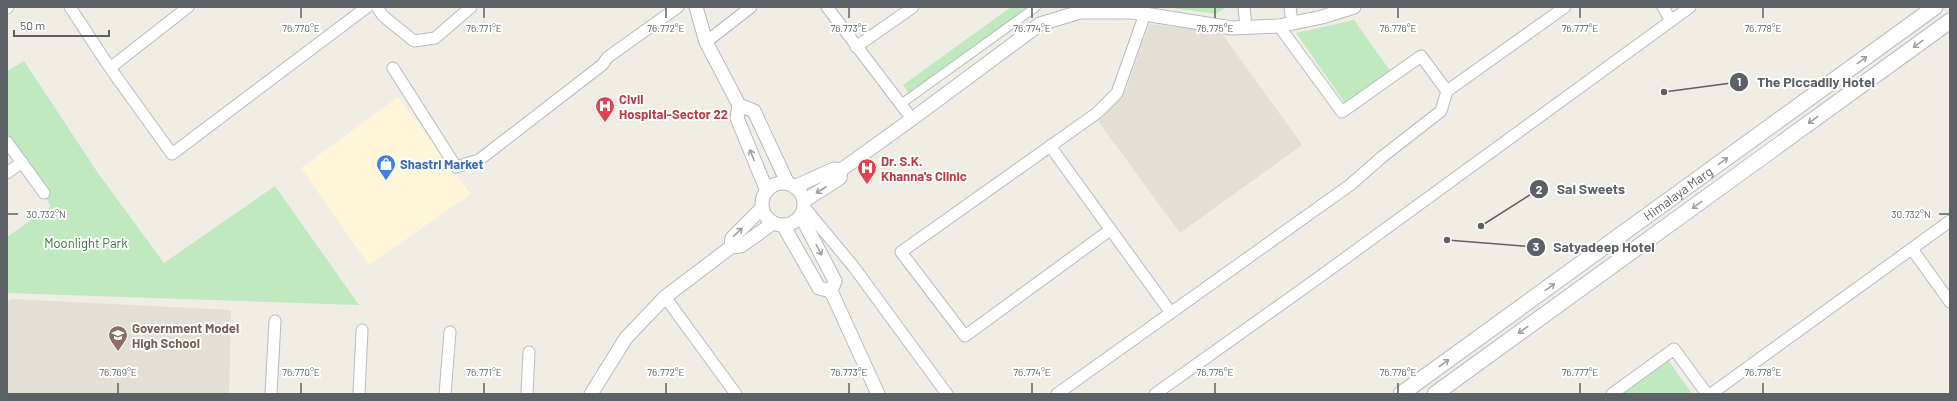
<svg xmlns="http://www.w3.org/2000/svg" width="1957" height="401" font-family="Barlow,sans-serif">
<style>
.commercial{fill:#fff6da}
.education{fill:#e2dfd5}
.green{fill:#c0e9c0}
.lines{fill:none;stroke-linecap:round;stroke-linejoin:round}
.pedestrian-casing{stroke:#b7bbbf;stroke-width:10}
.minor-casing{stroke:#b7bbbf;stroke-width:13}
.tertiary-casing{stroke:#b7bbbf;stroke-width:15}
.secondary-casing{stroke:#b8bcc1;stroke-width:17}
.pedestrian{stroke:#fff;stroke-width:8}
.minor{stroke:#fff;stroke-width:11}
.tertiary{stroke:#fff;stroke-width:13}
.secondary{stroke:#fff;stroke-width:15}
.oneway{stroke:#9da0a3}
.ticks{fill:none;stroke:#5c6166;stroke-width:1.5}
.labels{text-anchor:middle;stroke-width:4;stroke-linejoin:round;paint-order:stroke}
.health-label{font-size:13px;font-weight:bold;fill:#be3a42;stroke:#fff;text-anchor:start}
.shop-label{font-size:13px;font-weight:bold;fill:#366cbe;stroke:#fff;text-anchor:start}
.street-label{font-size:13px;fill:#5c6166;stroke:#fff}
.park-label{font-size:13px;fill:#2f8232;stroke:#fff}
.education-label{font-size:13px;font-weight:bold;fill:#785e54;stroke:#fff;text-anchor:start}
.ticks-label{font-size:10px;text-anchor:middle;fill:#5c6166;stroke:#fff;stroke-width:4;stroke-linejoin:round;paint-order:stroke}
.leader{fill:none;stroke:#5c6166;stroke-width:1.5}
.callout-dot{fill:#5c6166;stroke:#fff;stroke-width:1.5}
.mark-label{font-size:12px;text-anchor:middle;font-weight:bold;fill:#fff}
.callout-label{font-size:14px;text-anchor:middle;font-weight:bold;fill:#5c6166;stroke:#fff;stroke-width:4;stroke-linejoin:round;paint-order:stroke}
</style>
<rect width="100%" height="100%" fill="#f0ede5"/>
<!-- commercial -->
<path class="commercial" d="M398,97L471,194L369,265L301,168Z"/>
<!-- education -->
<path class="education" d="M1149,24L1221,32L1302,145L1180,233L1098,121L1124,95Z
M12,299L231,310L229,394H7V302Z"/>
<!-- green -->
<path class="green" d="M1011,7H1043L911,97L903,85Z
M1165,7H1227L1216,14Z
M1354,20L1391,72L1345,103L1296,33Z
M24,61L98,173L164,263L275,186L359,305L7,293V237L51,206L7,143V71Z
M1668,360L1692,394H1620Z"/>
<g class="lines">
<defs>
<path id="pedestrian" d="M901,104L1036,7"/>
<path id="minor" d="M70,7L110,68L172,154L367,7
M377,7L383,16L414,41L435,38L471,7
M827,7L912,119
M1244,7L1246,27
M1290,7L1292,23
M1663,7L1671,21
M7,8L8,7
M1279,26L1342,112L1421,56L1447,91L1565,7
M706,42L751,7
M856,47L913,7
M110,68L188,7
M393,68L456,167L479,160L602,65L608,57L678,7
M7,142L44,193
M1050,146L1171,313
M7,173L22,162
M804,207L853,266L947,394
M1110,230L965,336L901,252L1097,113L1117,93L1145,14
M1912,249L1950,302
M665,297L736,394
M271,394L275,321
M359,394L362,330
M445,394L450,332
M527,394L529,352
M1057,394L1350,185L1382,157L1441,111L1447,91
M1155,394L1318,278L1690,7
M1612,394L1674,349L1707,394
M1711,394L1950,221"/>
<path id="tertiary" d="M696,7L706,42L739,105
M841,170L912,119L1040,24L1080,12H1132L1232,28L1279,26L1322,17L1354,7
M762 204a21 21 0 1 1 42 0a21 21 0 1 1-42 0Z
M794,187L834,169L841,170L840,178L804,201
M767,191L737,118L739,105L754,111L788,184
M762,208L732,238L731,247L741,246L773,223
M783,225L819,288L831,291L835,281L801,216
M831,291L878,394
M591,394L626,338L665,297L731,247"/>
<g id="secondary">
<path id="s1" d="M1401,394L1935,7"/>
<path d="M1435,394L1950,21"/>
</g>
</defs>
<!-- pedestrian casing -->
<use href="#pedestrian" class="pedestrian-casing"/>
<!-- minor casing -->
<use href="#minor" class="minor-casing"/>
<!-- tertiary casing -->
<use href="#tertiary" class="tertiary-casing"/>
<!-- secondary casing -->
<use href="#secondary" class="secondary-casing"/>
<!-- pedestrian -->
<use href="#pedestrian" class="pedestrian"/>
<!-- minor -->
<use href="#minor" class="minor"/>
<!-- tertiary -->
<use href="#tertiary" class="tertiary"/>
<!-- secondary -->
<use href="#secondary" class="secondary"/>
</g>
<!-- one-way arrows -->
<defs><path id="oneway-shaft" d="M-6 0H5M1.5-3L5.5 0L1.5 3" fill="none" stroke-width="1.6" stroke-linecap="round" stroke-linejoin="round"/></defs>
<g class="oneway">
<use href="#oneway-shaft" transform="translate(1918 44) rotate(144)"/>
<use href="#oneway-shaft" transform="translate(1862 60) rotate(-36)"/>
<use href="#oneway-shaft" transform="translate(1813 120) rotate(144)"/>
<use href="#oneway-shaft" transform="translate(752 155) rotate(-112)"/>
<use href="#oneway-shaft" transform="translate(1723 161) rotate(-36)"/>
<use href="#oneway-shaft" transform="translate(821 190) rotate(147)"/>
<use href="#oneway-shaft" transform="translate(1697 205) rotate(144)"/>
<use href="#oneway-shaft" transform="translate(738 232) rotate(-44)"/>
<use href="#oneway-shaft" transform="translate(819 250) rotate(62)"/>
<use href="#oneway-shaft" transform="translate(1550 287) rotate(-36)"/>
<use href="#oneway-shaft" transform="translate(1523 330) rotate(144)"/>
<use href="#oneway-shaft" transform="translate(1444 363) rotate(-36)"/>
</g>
<!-- ticks -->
<path class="ticks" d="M301,8V18M484,8V18M666,8V18M849,8V18M1032,8V18M1215,8V18M1398,8V18M1580,8V18M1763,8V18M8,214H18M1939,214H1949M118,383V393M301,383V393M484,383V393M666,383V393M849,383V393M1032,383V393M1215,383V393M1398,383V393M1580,383V393M1763,383V393"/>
<!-- icons -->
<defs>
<symbol id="hospital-pin" viewBox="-11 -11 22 30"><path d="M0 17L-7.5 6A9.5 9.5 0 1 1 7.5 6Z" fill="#e0444e" stroke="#fff"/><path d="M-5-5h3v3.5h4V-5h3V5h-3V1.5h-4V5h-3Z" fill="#fff"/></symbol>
<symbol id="shop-pin" viewBox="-11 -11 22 30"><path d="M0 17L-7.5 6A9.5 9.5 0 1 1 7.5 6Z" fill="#3f7fe0" stroke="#fff"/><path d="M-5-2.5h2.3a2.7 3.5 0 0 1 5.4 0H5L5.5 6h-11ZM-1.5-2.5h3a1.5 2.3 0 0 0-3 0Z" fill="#fff"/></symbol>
<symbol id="school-pin" viewBox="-11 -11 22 30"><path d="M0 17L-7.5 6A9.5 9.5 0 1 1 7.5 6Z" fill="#8d6e63" stroke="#fff"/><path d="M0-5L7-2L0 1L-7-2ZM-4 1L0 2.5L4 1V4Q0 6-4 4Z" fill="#fff"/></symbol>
</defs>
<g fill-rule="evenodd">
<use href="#hospital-pin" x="594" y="95" width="22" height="30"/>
<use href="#shop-pin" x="375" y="153" width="22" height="30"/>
<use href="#hospital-pin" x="856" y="157" width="22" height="30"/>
<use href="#school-pin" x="107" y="324" width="22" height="30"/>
</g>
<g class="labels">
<!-- health labels -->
<g class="health-label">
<text x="619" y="104">Civil<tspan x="619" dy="15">Hospital-Sector 22</tspan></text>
<text x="881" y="166">Dr. S.K.<tspan x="881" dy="15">Khanna's Clinic</tspan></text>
</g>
<!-- shop labels -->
<g class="shop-label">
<text x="400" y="169">Shastri Market</text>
</g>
<!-- street labels -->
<g class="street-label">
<text dy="5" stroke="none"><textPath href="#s1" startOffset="342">Himalaya Marg</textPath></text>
</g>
<!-- park labels -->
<g class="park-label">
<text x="86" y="248">Moonlight Park</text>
</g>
<!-- education labels -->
<g class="education-label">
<text x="132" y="333">Government Model<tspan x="132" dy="15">High School</tspan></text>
</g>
</g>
<g class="ticks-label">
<text x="301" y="32">76.770°E</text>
<text x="484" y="32">76.771°E</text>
<text x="666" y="32">76.772°E</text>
<text x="849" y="32">76.773°E</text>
<text x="1032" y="32">76.774°E</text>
<text x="1215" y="32">76.775°E</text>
<text x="1398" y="32">76.776°E</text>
<text x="1580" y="32">76.777°E</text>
<text x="1763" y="32">76.778°E</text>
<text x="46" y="218">30.732°N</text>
<text x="1911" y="218">30.732°N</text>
<text x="118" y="376">76.769°E</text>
<text x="301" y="376">76.770°E</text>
<text x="484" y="376">76.771°E</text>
<text x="666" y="376">76.772°E</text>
<text x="849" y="376">76.773°E</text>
<text x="1032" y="376">76.774°E</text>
<text x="1215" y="376">76.775°E</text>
<text x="1398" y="376">76.776°E</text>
<text x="1580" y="376">76.777°E</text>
<text x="1763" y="376">76.778°E</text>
</g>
<!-- callouts -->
<path class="leader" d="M1664 92L1739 82M1481 226L1539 189M1447 240L1536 247"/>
<g class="callout-dot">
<circle cx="1664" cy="92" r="4"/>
<circle cx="1481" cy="226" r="4"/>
<circle cx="1447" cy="240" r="4"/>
<circle cx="1739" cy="82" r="10"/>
<circle cx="1539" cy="189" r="10"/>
<circle cx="1536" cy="247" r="10"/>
</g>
<g class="mark-label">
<text x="1739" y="86">1</text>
<text x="1539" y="194">2</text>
<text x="1536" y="251">3</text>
</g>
<g class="callout-label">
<text x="1816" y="87">The Piccadily Hotel</text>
<text x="1591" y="194">Sai Sweets</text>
<text x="1604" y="252">Satyadeep Hotel</text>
</g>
<!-- border -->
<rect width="1957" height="401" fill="none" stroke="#5c6166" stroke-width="16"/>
<!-- scale -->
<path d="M14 30v6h95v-6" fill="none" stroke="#5c6166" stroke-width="2"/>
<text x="20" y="30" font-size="12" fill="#5c6166" stroke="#ffffff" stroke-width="3" paint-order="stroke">50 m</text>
</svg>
